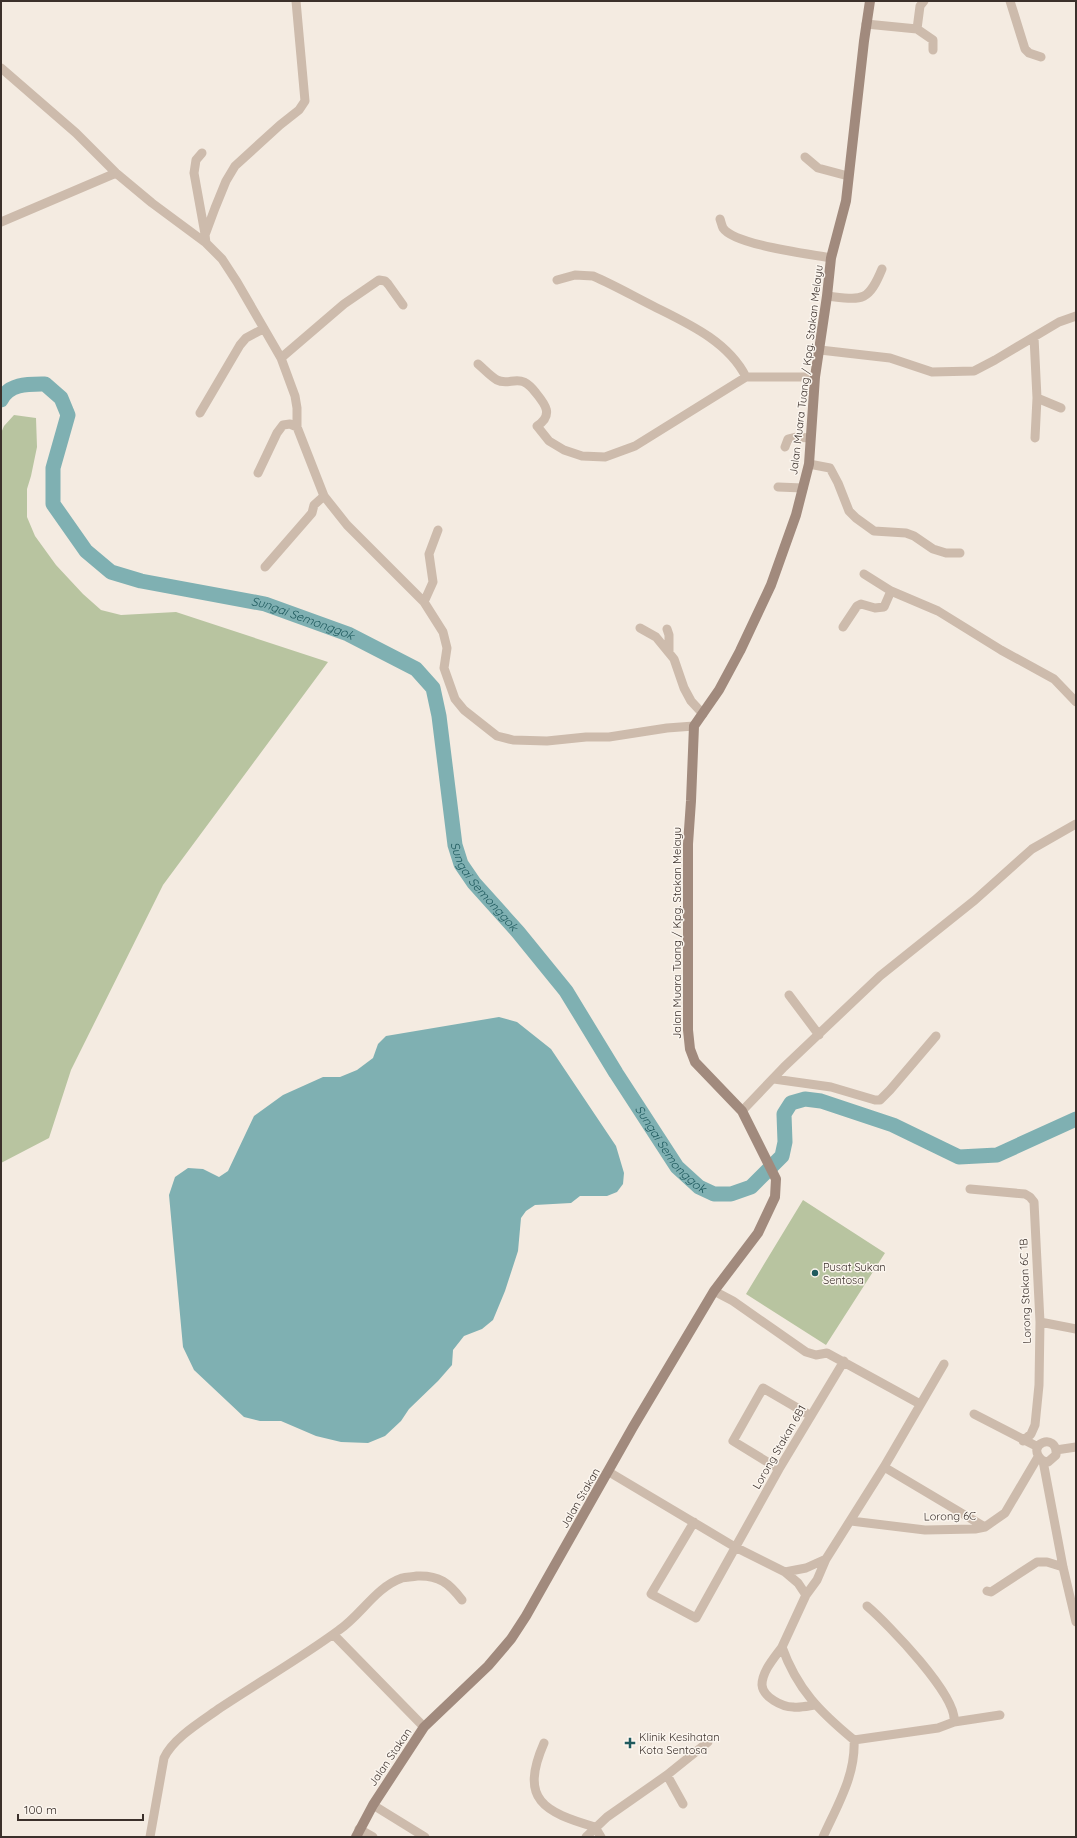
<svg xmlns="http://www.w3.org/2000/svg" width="1077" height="1838" font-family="Quicksand,sans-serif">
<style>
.green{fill:#b8c4a0}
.water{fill:#7fb0b2}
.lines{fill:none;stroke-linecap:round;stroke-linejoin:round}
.river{stroke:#7fb0b2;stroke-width:15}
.minor{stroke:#cdbbac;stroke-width:9}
.secondary{stroke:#a18a7d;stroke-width:10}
.poi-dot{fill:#1f5a5e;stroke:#fbf5ee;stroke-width:1.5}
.labels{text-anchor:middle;stroke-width:3;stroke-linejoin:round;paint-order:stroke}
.street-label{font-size:11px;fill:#3b302b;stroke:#fbf5ee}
.poi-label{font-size:11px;fill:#3b302b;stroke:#fbf5ee;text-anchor:start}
.water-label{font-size:12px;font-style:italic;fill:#1f5a5e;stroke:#fbf5ee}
</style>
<rect width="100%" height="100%" fill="#f4ebe1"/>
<!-- green -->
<path class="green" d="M14,415L36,418L37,447L31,476L27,489V517L35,536L56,565L83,594L101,610L121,615L176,612L328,662L163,885L71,1070L49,1138L1,1163V433L4,426Z
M803,1200L885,1253L826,1345L746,1294Z"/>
<!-- water -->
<path class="water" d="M499,1017L517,1022L551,1049L616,1146L624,1173L623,1184L617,1192L607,1196H580L571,1203L535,1205L526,1211L521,1218L518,1251L505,1291L493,1320L482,1329L464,1336L453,1350L452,1365L438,1381L409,1409L401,1421L385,1436L368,1443L341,1442L316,1436L281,1421H260L244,1417L194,1370L183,1347L169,1195L175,1177L188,1168L203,1169L219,1177L228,1171L254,1116L283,1095L323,1077H340L357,1070L373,1058L378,1044L386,1036Z"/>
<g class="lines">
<!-- river -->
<path class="river" id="s1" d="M1,400C9,383 29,384 45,384L61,398L68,415L53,468V504L86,551L111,572L141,581L265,604L348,634L416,669L433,688L439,716L455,845L461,864L474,883L518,932L566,991L616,1073L677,1167L699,1187L714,1194H731L751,1187L782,1156L785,1142L784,1114L791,1103L805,1099L821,1101L893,1125L959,1157L997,1155L1076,1119"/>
<!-- minor -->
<path class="minor" d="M1010,1L1025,49L1029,53L1041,57
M866,24L917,29L933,40V50
M917,29L920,6L924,1
M1,68L76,133L116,173L152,203L206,243L222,259L237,282L281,358L295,396L297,408V427L324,496L347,525L424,602L443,632L447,648L444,668L455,699L464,710L497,736L513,740L547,741L586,737H609L667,728L694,726
M202,153L196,160L194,173L205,234
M805,157L818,168L848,176
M720,219C721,222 722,226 723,228C734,245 810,254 831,258
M1,222L116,173
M206,243L205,235L215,208L226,181L235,166L280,125L299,110L305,101L296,1
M557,280L575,275L593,276C614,285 633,296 653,306C687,323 728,341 746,377
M827,296C862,300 868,303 882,269
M1034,337L1037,398L1035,438
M820,350L890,358L932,372L974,371L995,360L1059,322L1076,316
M281,358L344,304L379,280L385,281L388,284L403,305
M478,364C484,369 490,376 497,380C506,385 515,378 524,382C528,384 533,389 536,393C545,404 554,415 537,426L549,441L564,450L582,456L605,457L635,446L746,377H815
M1037,398L1061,408
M200,413L240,345L246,338L263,329
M785,447L788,439L796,437L810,438
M809,464L830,468L838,483L849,511L856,518L874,531L906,533L914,536L933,549L946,553H960
M258,473L277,433L283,425L290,424L297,427
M778,487L803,488
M265,567L312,513L314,505L324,496
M864,574L891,591L938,611L1001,650L1054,679L1076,702
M424,602L433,582L429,554L438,530
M843,627L857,606L861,604L875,608L884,607L891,591
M640,628L656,637L674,659L684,688L691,701L703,714
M667,629L669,635V652
M789,995L819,1035
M774,1079L831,1087L875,1100H880L890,1090L936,1036
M742,1111L784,1067L880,976L975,900L1032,849L1076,824
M970,1189L1025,1194L1030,1197L1034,1202L1040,1322L1039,1385L1035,1425L1031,1434L1023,1441
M714,1291L733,1301L806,1352L816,1355L827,1353L920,1404
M1040,1322L1076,1329
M944,1364L884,1467L826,1559L817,1580L806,1595L782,1647C797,1689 820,1712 854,1740L938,1728L954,1722L1000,1715
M974,1414L1038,1447
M1056,1450L1076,1447
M1043,1461L1048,1462L1056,1455C1058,1431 1023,1444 1043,1461L1063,1567L1076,1622
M884,1467L985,1527
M779,1469L733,1441L763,1388L811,1416
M609,1472L735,1547L785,1572
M851,1521L925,1530L975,1529L985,1527L1005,1513L1038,1457
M694,1522L651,1594L696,1618L779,1469L844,1361
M987,1591L991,1592L1037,1562H1047L1063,1567
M806,1595L798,1583L785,1572L806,1568L826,1559
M867,1606C888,1624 958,1696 954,1722
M334,1635L424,1727
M782,1647C775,1657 762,1671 762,1685C763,1697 782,1707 793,1707C800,1708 808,1706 815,1705
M544,1743C519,1800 544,1812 595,1827L601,1837
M667,1775L683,1804
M373,1805L425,1837
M359,1829L373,1837
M150,1837L164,1758C173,1738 202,1721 220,1708C259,1682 301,1658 339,1630C361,1615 376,1587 402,1578C406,1577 412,1577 417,1576C439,1575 449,1583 462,1600
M586,1837L607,1817L667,1775L708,1742
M823,1837C837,1806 856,1775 854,1740"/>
<!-- secondary -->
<path class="secondary" d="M356,1837L373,1805L424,1727L488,1666L511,1639L526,1616L633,1427L714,1291L758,1233L775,1197L776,1179L742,1111L695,1062L690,1049L688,1030V844L691,801L694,726L719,690L740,651L771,585L796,515L809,464L815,377L827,296L831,258L846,201L864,41L870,1"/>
</g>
<!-- markers -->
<g class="poi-dot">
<circle cx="815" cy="1273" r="4"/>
<path d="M628 1737h4v4h4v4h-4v4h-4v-4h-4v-4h4z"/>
</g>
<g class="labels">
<!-- street labels -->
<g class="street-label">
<text transform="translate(806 370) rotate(-83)" y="4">Jalan Muara Tuang / Kpg. Stakan Melayu</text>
<text transform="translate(677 933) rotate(-90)" y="4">Jalan Muara Tuang / Kpg. Stakan Melayu</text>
<text transform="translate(1025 1291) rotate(-92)" y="4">Lorong Stakan 6C 1B</text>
<text transform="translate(779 1447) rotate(-60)" y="4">Lorong Stakan 6B1</text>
<text transform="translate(580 1498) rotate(-60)" y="4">Jalan Stakan</text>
<text transform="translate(950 1516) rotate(-1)" y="4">Lorong 6C</text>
<text transform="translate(390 1757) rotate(-56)" y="4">Jalan Stakan</text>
</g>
<!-- poi labels -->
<g class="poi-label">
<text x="823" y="1271">Pusat Sukan<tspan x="823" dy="13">Sentosa</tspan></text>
<text x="639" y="1741">Klinik Kesihatan<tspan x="639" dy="13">Kota Sentosa</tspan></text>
</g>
<!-- water labels -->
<g class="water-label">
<text dy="4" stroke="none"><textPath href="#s1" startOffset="468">Sungai Semonggok</textPath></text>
<text dy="4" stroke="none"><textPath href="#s1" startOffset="828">Sungai Semonggok</textPath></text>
<text dy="4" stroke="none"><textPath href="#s1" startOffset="1152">Sungai Semonggok</textPath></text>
</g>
</g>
<!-- border -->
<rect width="1077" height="1838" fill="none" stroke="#3b302b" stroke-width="4"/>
<!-- scale -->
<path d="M18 1814v6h125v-6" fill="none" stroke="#3b302b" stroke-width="2"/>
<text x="24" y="1814" font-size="12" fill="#3b302b" stroke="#fbf5ee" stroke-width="3" paint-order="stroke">100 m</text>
</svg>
